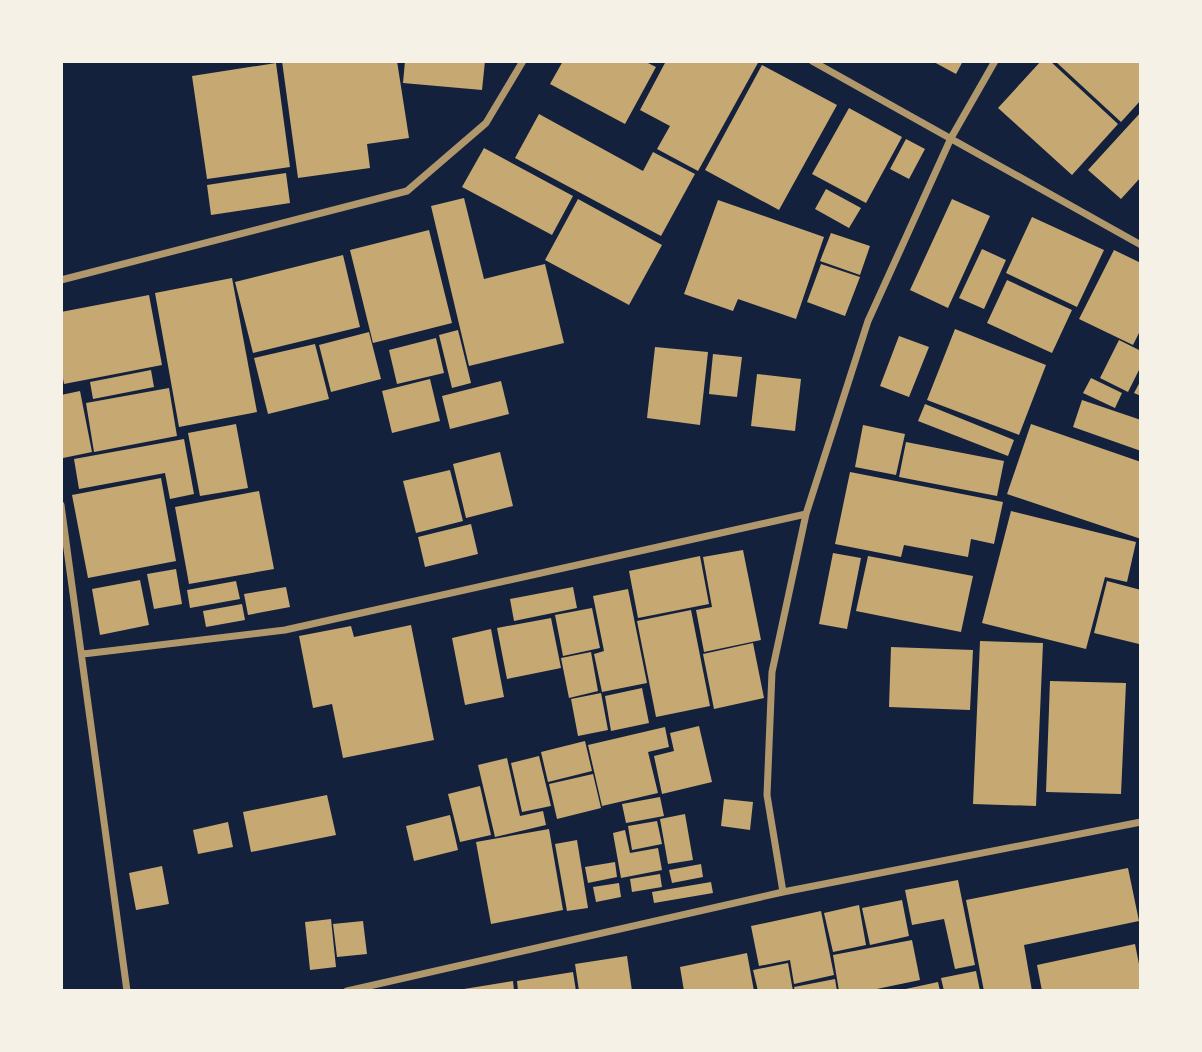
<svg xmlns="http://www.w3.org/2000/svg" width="1202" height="1052" font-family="Spectral,serif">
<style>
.building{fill:#c6a872}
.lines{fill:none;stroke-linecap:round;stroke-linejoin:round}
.minor{stroke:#b1986c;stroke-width:7}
</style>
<rect width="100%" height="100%" fill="#14213d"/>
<!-- building -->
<path class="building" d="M282,61H397L409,138L367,144L370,168L298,178Z
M405,61H485L482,90L403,83Z
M563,61H644L656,67L625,124L550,84Z
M666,61H759L698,171L657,149L670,126L640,110Z
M932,61H963L956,74Z
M1041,61H1050L1118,124L1072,175L998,108Z
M1055,61H1141V100L1121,122Z
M276,63L290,167L207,179L192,76Z
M762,65L837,105L779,210L705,170Z
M849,108L902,137L866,203L812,174Z
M1141,112V177L1121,199L1088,170Z
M539,114L643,171L653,152L695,174L661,236L515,158Z
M906,139L925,149L909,179L890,169Z
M484,148L573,196L552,235L462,187Z
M286,173L290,203L211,215L207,185Z
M826,189L861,208L849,228L815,209Z
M464,198L484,279L545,264L564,343L469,366L431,206Z
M578,199L662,245L629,305L545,260Z
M952,199L990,216L948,308L910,290Z
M718,200L824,237L796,319L738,299L733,311L684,294Z
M1032,217L1104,250L1077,307L1006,273Z
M429,230L452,323L373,343L350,250Z
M831,233L870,246L860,275L820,261Z
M982,249L1006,260L984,309L959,298Z
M1114,250L1141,263V329L1133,345L1079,319Z
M343,255L360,327L253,353L235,282Z
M821,264L860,277L845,316L807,302Z
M232,278L257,412L179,427L155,293Z
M1007,280L1072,310L1052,353L987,323Z
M149,295L162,365L64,384L61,368V312Z
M955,329L1046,365L1019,435L927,400Z
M458,330L471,383L452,388L439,335Z
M369,332L381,379L331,392L319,345Z
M899,336L929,347L909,397L880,386Z
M436,338L444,373L397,384L389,350Z
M1119,340L1141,351V366L1128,392L1100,378Z
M315,344L329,399L268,414L254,358Z
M655,347L708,352L700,425L647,418Z
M713,354L742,357L737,397L709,394Z
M151,370L154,387L93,399L90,382Z
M757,374L801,379L795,431L751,426Z
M1091,378L1122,393L1115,408L1083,393Z
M430,379L440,421L392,433L382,391Z
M1141,380V396L1134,393Z
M501,381L509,414L450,429L442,396Z
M169,388L177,436L94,452L86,403Z
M80,391L92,452L63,458L61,395Z
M1082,400L1141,420V451L1073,427Z
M925,404L1014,440L1008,456L918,421Z
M236,424L248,488L200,496L188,433Z
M1031,424L1141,462V539L1007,494Z
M863,425L905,434L896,475L855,467Z
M184,439L194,494L170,499L165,473L79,489L74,459Z
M906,442L1004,461L997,496L899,477Z
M500,452L513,506L466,518L453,464Z
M450,470L463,521L416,533L403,481Z
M850,472L1003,502L994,544L971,539L968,557L904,545L901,557L835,544Z
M161,478L176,561L88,578L72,495Z
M259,491L274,569L189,584L175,507Z
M1011,511L1136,542L1127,582L1105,577L1086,649L982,623Z
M471,524L478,554L425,567L418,537Z
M743,550L761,640L704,652L696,610L712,607L703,557Z
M833,553L861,558L847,629L819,624Z
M700,556L709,604L638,618L629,571Z
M868,556L973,576L961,632L856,611Z
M176,569L182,604L154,609L147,574Z
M140,580L149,625L100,635L92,589Z
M236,581L240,599L190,608L187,590Z
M1107,581L1141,590L1139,644L1094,633Z
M286,587L290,607L248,615L244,594Z
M573,587L577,608L514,621L510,599Z
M628,589L647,683L602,692L594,654L604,651L593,596Z
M242,604L245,620L206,627L203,611Z
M592,608L600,648L563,656L555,615Z
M691,610L710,706L656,717L637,621Z
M551,618L561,668L507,679L497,628Z
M411,625L434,740L343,758L332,704L313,708L299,636L351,626L354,637Z
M491,629L504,697L465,705L452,638Z
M980,641L1043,643L1036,806L973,804Z
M753,643L764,698L714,709L703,654Z
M891,647L973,650L970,710L889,707Z
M591,652L598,691L569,698L561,658Z
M1050,681L1126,683L1121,794L1046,792Z
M642,688L649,723L611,731L605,696Z
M601,693L608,730L578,736L571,699Z
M699,726L712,782L662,794L654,756L674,751L670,733Z
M665,727L669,747L648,752L658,793L602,806L588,745Z
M585,741L592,771L548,782L541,752Z
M539,756L551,806L522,812L511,763Z
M507,758L520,816L543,811L546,825L495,837L478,765Z
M593,774L601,808L557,819L549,784Z
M480,786L491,835L460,842L448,794Z
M327,795L336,835L251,852L243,812Z
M660,797L664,816L626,823L622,804Z
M724,799L753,802L750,830L721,826Z
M685,814L693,860L668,864L660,819Z
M450,815L458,850L414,861L406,826Z
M657,821L662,844L632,850L628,826Z
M228,822L233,847L198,854L193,830Z
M549,829L563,910L491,924L476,842Z
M625,830L630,853L658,848L662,870L621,878L613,833Z
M577,840L588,908L567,911L555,844Z
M615,862L617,877L588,883L585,867Z
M701,864L703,877L672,883L669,870Z
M162,866L169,904L136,910L129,873Z
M1128,868L1139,921L1024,945L1032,991H984L966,900Z
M660,874L662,887L632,892L630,879Z
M958,880L975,965L955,969L944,919L912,925L905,890Z
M711,882L713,893L654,903L652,892Z
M619,883L621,897L596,902L593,887Z
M902,900L909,936L870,945L862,908Z
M859,905L866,945L833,952L824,913Z
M821,911L834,975L794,984L790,960L759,966L751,926Z
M331,919L336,967L310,970L305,922Z
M363,921L367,954L337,957L333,924Z
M912,940L920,980L867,991H839L833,955Z
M1135,944L1141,974V991H1042L1037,965Z
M747,953L754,991H684L680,967Z
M627,956L632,991H579L575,964Z
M788,963L793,991H758L753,970Z
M976,971L980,991H944L941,978Z
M573,972L576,991H518L517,981Z
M835,979L837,991H795L794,987Z
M513,981L514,991H464V989Z
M938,982L940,991H901V990Z"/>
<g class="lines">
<!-- minor -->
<path class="minor" d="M812,61L1141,245
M61,280L407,191L486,123L523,61
M61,505L127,991
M83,654L285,630L806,514
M783,892L767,795L772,672L806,514L868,321L951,138L995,61
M347,991L783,892L1141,822"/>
</g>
<!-- border -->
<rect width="1202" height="1052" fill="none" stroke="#f6f1e7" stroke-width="126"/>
</svg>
